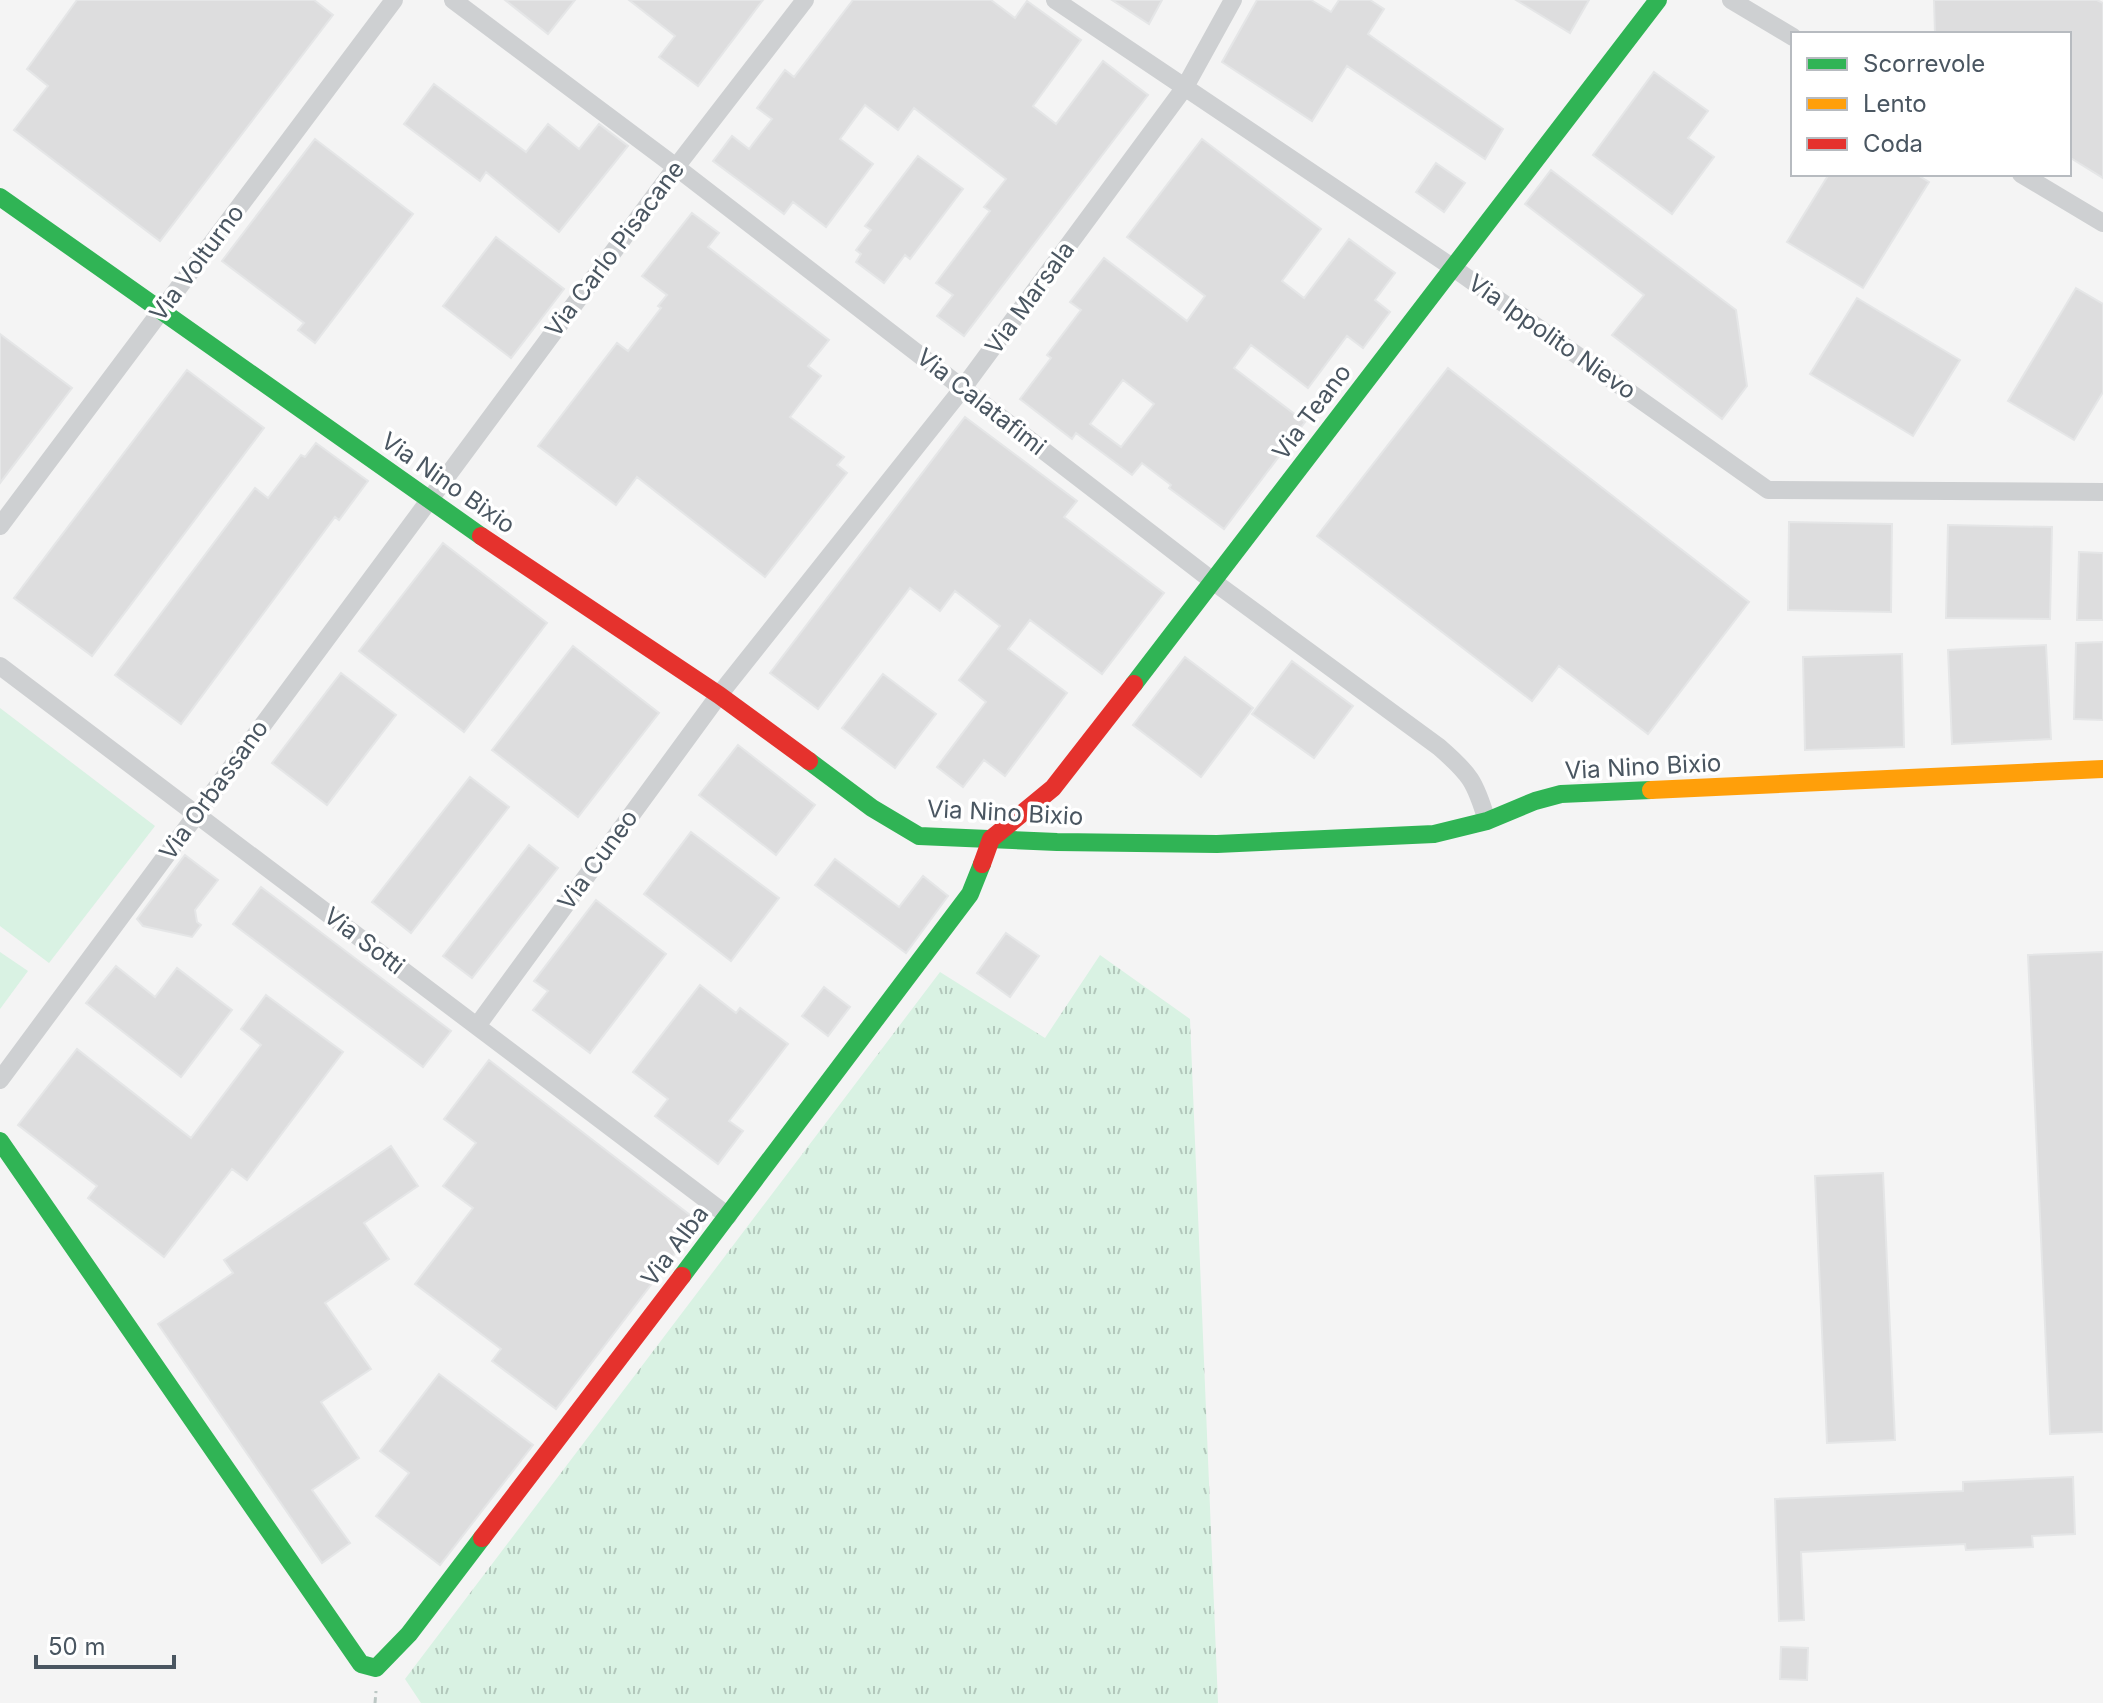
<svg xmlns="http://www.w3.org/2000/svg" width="2103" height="1703" font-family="Inter,sans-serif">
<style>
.grass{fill:url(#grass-tufts)}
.garden{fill:#d9f2e3}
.building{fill:#ddddde;stroke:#e5e6e7;stroke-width:2;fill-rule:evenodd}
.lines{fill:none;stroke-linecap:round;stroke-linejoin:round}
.path{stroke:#bcc7c4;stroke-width:3;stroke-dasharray:6 4;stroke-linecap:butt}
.street{stroke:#ced0d2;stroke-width:18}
.fast{stroke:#30b455;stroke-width:18}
.slow{stroke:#ff9f0a;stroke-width:18}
.jam{stroke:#e5322d;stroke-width:18}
.labels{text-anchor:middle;stroke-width:7;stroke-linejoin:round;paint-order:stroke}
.street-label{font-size:24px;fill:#4a5661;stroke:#fff}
</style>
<defs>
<pattern id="grass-tufts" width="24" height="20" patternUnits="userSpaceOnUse" patternTransform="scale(2)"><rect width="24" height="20" fill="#d9f2e3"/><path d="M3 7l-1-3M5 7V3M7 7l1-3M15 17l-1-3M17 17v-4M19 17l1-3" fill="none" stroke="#b2c7bb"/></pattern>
</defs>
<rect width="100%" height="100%" fill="#f4f4f4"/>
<!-- grass -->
<path class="grass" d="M1100,955L1190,1019L1218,1703H421L405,1679L940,972L1045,1038Z"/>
<!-- garden -->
<path class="garden" d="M0,708L155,826L49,963L0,926Z
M0,952L28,971L0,1009Z"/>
<!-- building -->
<path class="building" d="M77,0H314L333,15L160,241L14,130L48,86L27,69Z
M505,0H575L548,34Z
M629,0H763L698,86L659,57L675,36Z
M853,0H991L1015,18L1027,1L1081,40L1033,106L1056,124L1103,61L1148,95L964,336L937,316L953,295L936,283L990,211L984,207L1006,179L914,108L898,130L865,105L840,139L873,164L826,227L793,202L784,214L713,161L732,136L749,149L772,119L757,108L785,70L794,77Z
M1112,0H1162L1149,24Z
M1257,0H1311L1331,12L1339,0H1370L1384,9L1368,34L1503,129L1485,159L1347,66L1312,121L1222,62Z
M1516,0H1589L1570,33Z
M1934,0H2097L2103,3V178L2069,157V34H1935Z
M1654,72L1708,111L1688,138L1714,157L1672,214L1593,155Z
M434,84L526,152L548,124L579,149L599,124L628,146L559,232L486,172L480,181L404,124Z
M315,139L413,214L315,343L298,330L304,323L222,261Z
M1202,139L1321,229L1282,281L1304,298L1349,239L1395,273L1375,300L1390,312L1363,348L1347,336L1308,388L1251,345L1234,368L1305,422L1224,529L1169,488L1171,485L1142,463L1132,475L1076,433L1072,439L1020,399L1051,358L1047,355L1081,310L1070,302L1104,258L1187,321L1205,296L1127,237ZM1123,380L1154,404L1121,447L1090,424Z
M918,156L963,189L910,259L905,255L884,283L856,262L861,254L856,250L871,230L865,226Z
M1436,163L1465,183L1444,212L1416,192Z
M1551,170L1736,310L1747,386L1722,419L1612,335L1644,295L1525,204Z
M1829,174H1916L1929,182L1863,288L1787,242Z
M692,213L719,233L708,247L829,340L808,366L821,376L790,417L844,457L837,465L847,473L765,577L637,477L616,505L538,446L617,343L628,351L661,308L658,306L667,295L642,276Z
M496,237L564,289L511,358L443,306Z
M2076,288L2103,304V392L2074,440L2008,401Z
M1857,298L1960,360L1913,436L1810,374Z
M0,334L72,388L0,483Z
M1448,368L1749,602L1648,734L1559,666L1532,701L1317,536Z
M187,370L264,428L92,656L14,598Z
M965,417L1077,501L1064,517L1164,593L1102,674L1030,620L1008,649L1067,693L1005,776L984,760L963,787L937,767L986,702L959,680L1000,626L955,591L940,611L910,588L818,709L770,673Z
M316,443L368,481L339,520L335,517L181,724L115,675L255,488L268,498L301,455L305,457Z
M1789,522L1892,524L1891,612L1788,610Z
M1948,525L2052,527L2050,619L1946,618Z
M443,543L547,623L464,732L359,651Z
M2079,552L2103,553V620H2077Z
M2103,642V720L2074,719L2076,643Z
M2046,645L2051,739L1952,744L1948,650Z
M573,646L659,713L578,817L492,750Z
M1902,654L1904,747L1805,750L1803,657Z
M1185,657L1253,708L1201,777L1133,725Z
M1292,661L1353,706L1314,758L1252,714Z
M341,673L396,715L327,805L272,763Z
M883,674L936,714L895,768L842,728Z
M738,745L815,805L776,855L699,795Z
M470,777L509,807L411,933L372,902Z
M691,832L779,898L731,961L644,894Z
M529,845L558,868L472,978L443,956Z
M185,855L218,880L195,910L197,922L201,925L192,937L143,926L137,919Z
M835,859L899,907L923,876L948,896L906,953L815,885Z
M261,887L451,1031L423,1067L233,924Z
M596,900L666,954L590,1053L533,1010L548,991L534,981Z
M1006,933L1039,956L1010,997L977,973Z
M2103,952V1432L2050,1434L2028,955Z
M116,966L155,997L177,968L232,1010L181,1077L86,1003Z
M700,985L736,1013L740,1008L788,1044L729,1121L743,1131L718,1164L655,1116L668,1099L633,1072Z
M824,987L850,1007L828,1036L802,1016Z
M266,995L343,1052L247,1180L232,1169L164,1257L88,1198L97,1186L18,1125L77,1049L191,1138L261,1045L241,1029Z
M489,1060L699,1222L556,1409L492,1361L501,1349L415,1284L473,1208L443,1186L476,1143L444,1119Z
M391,1146L418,1186L364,1223L389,1259L325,1303L371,1369L321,1402L359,1458L312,1490L350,1543L322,1563L158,1324L233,1273L224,1260Z
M1883,1173L1895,1440L1827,1443L1815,1176Z
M439,1374L533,1445L440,1565L376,1516L409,1473L380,1451Z
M2073,1477L2075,1534L2032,1536L2033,1547L1966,1550L1965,1544L1801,1552L1804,1620L1779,1621L1775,1499L1963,1491V1482Z
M1781,1647L1808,1648L1807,1680L1780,1679Z"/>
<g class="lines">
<!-- path -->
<path class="path" d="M375,1703L376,1691"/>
<!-- street -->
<path class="street" d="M453,0L676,167L1214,582L1439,747C1470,774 1475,781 1487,821
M1055,0L1452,267L1768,490L2103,492
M1731,0L1793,37
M2021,174L2103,223
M0,526L394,0
M0,666L728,1216
M477,1026L719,695L963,388L1185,87L1233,0
M0,1080L676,167L805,0"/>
<!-- fast -->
<path class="fast" d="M0,197L481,536
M1134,684L1658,0
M809,761L872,808L919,836L1057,842L1217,844L1434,834L1487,821L1535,801L1561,794L1651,790
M0,1141L361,1664L376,1668L409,1634L482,1538
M682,1276L970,894L982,864"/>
<!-- slow -->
<path class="slow" d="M1651,790L2103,769"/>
<!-- jam -->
<path class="jam" d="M481,536L719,695L809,761
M982,864L991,839L1053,788L1134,684
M482,1538L682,1276"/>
</g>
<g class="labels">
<!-- street labels -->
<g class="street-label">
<text transform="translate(615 249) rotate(-53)" y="8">Via Carlo Pisacane</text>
<text transform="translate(197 263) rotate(-53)" y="8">Via Volturno</text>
<text transform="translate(1030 298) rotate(-54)" y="8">Via Marsala</text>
<text transform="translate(1552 337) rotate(35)" y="8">Via Ippolito Nievo</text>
<text transform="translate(981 402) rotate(38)" y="8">Via Calatafimi</text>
<text transform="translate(1312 412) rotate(-53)" y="8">Via Teano</text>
<text transform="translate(448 483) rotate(35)" y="8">Via Nino Bixio</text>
<text transform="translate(1643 767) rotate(-3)" y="8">Via Nino Bixio</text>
<text transform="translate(214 790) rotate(-54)" y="8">Via Orbassano</text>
<text transform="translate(1005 813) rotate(3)" y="8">Via Nino Bixio</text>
<text transform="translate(598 860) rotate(-54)" y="8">Via Cuneo</text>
<text transform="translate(364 941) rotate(37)" y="8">Via Sotti</text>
<text transform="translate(675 1246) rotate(-53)" y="8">Via Alba</text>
</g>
</g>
<!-- legend -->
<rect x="1791" y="32" width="280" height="144" fill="#ffffff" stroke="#b7bbc0" stroke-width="2"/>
<rect x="1807" y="58" width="40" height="12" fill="#30b455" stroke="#b7bbc0" stroke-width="2"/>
<text x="1863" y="72" font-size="24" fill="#4a5661">Scorrevole</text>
<rect x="1807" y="98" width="40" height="12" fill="#ff9f0a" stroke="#b7bbc0" stroke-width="2"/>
<text x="1863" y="112" font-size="24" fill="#4a5661">Lento</text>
<rect x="1807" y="138" width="40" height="12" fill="#e5322d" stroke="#b7bbc0" stroke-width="2"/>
<text x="1863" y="152" font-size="24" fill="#4a5661">Coda</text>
<!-- scale -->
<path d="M36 1655v12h138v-12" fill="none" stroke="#4a5661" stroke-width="4"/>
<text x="48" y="1655" font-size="24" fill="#4a5661" stroke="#ffffff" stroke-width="6" paint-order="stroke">50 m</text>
</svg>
